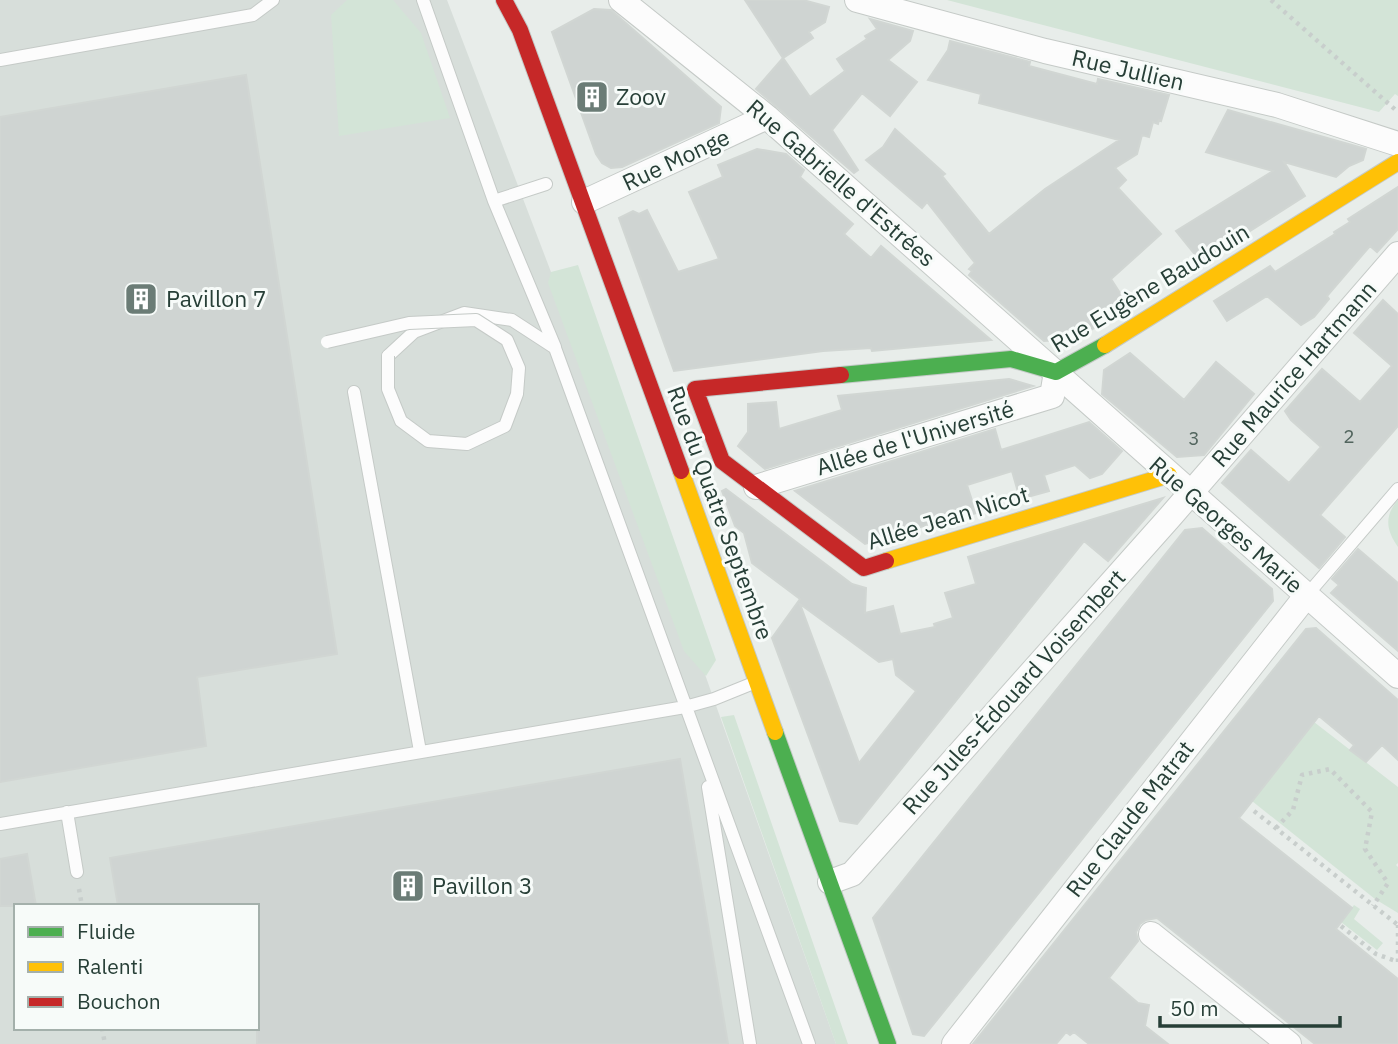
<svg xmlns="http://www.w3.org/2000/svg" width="1398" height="1044" font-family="'IBM Plex Sans',sans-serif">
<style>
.built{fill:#d7deda;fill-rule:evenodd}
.green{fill:#d3e4d7}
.building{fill:#cfd4d2;stroke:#d1d6d3;stroke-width:2;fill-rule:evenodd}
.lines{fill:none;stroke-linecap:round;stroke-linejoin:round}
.lane-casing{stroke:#c5cac7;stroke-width:14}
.street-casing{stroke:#c5cac7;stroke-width:26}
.fast-casing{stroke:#c4cac7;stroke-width:18}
.slow-casing{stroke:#c4cac7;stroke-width:18}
.jam-casing{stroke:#c4cac7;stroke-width:18}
.path{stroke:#c8cecc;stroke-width:4.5;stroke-dasharray:3.5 5;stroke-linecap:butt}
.lane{stroke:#fcfcfc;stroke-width:12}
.street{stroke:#fcfcfc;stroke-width:24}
.fast{stroke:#4caf50;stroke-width:16}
.slow{stroke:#ffc107;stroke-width:16}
.jam{stroke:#c62828;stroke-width:16}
.lane-bridge-casing{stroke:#c5cac7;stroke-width:14;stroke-linecap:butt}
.lane-bridge{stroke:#fcfcfc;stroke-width:12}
.labels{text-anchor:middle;stroke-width:6;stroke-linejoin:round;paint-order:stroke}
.number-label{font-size:19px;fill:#52655e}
.street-label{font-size:23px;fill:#273f37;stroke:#f7fbf9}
.poi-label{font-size:23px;fill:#273f37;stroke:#f7fbf9;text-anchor:start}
</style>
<rect width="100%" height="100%" fill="#e8edea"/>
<!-- built -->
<path class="built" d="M0,0H447L551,272L567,285L836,1044H0ZM16,906H257V1028H16Z"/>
<!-- green -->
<path class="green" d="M347,0H393L421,33L450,118L339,136L331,15Z
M947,0H1398V96L1395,94L1379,112Z
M578,265L716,660L706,676L684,651L548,283L551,272Z
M1398,500V547C1386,530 1384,516 1398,500Z
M734,715L848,1044H836L721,717Z
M1314,722L1398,787V863L1396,865L1398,867V913L1375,899L1252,801Z
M1354,905L1360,909L1354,919L1383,943L1377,950L1341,922Z"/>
<!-- building -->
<path class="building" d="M745,0H803L829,7L825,22L809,32L813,38L783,58Z
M594,9L611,10L721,107L719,123L622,167L611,168L602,163L596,154L552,32Z
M870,19L913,31L910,41L888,60L917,82L890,116L862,93L832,130L858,170L854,173L756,89L783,58L810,97L845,71L837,59L867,39L865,36L877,29Z
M950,41L1030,62L1029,66L1097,84L1098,79L1169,95L1161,121L1159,120L1158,124L1153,122L1149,137L1142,135L1137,154L1115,168L1126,180L1118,188L1161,234L1111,279L1129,307L1076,339L1044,341L969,275L972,271L969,269L975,263L927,202L922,208L866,160L883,147L895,129L945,174L942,176L989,234L1045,189L1119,140L979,103L981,94L928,80L948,50Z
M246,75L337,654L197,677L206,746L0,782V117Z
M1228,110L1366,149L1363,160L1349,166L1336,177L1284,162L1305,196L1201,262L1176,231L1273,171L1206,152Z
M757,149L786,154L804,170L800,177L853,224L844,234L871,258L881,246L991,340L872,351L871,348L823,351L674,371L619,218L633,211L639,214L647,210L678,272L719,259L689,192L723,177L718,165Z
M1398,187V229L1377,252L1370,246L1327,296L1329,299L1314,317L1301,325L1267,296L1227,321L1214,301L1270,266L1275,272L1335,234L1334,232L1350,222L1348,219Z
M1383,300L1398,314V426L1320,515L1345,537L1319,568L1222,483L1251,450L1289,483L1321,447L1291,420L1285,411L1322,369L1360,402L1392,366L1354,333Z
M1130,353L1184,400L1216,362L1254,394L1204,455L1177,457L1102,394L1104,370Z
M1009,379L1033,386L765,469L738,446L748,432V404L776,402L779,429L842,410L838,396Z
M1089,422L1122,451L1102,474L1090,478L1075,465L1044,475L1049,491L1020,499L1012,471L967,485L976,513L954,520L953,517L865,544L795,491L995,429L1001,450Z
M726,489L852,584L866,588L865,613L893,606L900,634L935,627L934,624L953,618L945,593L976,584L968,557L1163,498L1108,561L1084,541L857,824L840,821L772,638L800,599L752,563L744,533L735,526L722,491ZM800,604L879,662L893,659L896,675L916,691L859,763Z
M1202,528L1272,589L1273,601L924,1036L913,1034L873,918L1185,530Z
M1358,549L1398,583V651L1331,593L1339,585L1332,579Z
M1316,628L1398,700V760L1382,745L1366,762L1350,750L1354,745L1319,716L1239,818L1352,908L1336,929L1398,979V1044H1315L1157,918L1146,920L1140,924L1136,932L1138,941L1109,978L1138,1003L1149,1005L1145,1026L1168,1044H1089L1074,1032L1070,1035L1066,1032L1056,1044H973L1306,629Z
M680,759L728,1044H257V906H118L110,858Z
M27,854L36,906H0V859Z"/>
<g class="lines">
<defs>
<path id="lane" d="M423,0L494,201L546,184
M0,60L253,15L273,0
M494,201L555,347
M388,356L414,332L464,313L512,320L555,348L809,1044
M354,392L420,751
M1307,595L1398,489
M708,787L750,1044
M67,812L77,872
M0,824L685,707L714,699L756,682"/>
<path id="street" d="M621,0L767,117L1398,676
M857,0L1045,51L1277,105L1398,144
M584,202L767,117
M756,487L1052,396L1056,372
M830,882L852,874L1170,517L1398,254
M1151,934L1289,1044
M954,1044L1307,595"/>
<path id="fast" d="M841,375L1011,359L1056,372L1105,345
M775,732L888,1044"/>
<path id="slow" d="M1105,345L1398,162
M681,471L775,732
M886,561L1169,475"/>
<path id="jam" d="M504,0L520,30L681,471
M841,375L695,389L722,461L864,568L886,561"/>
</defs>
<!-- lane casing -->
<use href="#lane" class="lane-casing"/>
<!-- street casing -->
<use href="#street" class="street-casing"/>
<!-- fast casing -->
<use href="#fast" class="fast-casing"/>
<!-- slow casing -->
<use href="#slow" class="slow-casing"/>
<!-- jam casing -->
<use href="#jam" class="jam-casing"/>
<!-- path -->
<path class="path" d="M1271,0L1398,112
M1254,811L1398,925
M1276,828L1293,810L1302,775L1330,769L1372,812L1365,849L1388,883L1373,906
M79,889L82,906
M1341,926L1376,954L1396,961
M1398,962V925
M102,1028L105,1044"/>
<!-- lane -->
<use href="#lane" class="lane"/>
<!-- street -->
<use href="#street" class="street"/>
<!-- fast -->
<use href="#fast" class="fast"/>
<!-- slow -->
<use href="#slow" class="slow"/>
<!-- jam -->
<use href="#jam" class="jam"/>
<defs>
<path id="lane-bridge" d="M327,342L409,323L476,320L507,340L519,368L517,394L505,426L467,444L428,441L401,421L388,389V356"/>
</defs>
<!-- lane-bridge casing -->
<use href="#lane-bridge" class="lane-bridge-casing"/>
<!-- lane-bridge -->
<use href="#lane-bridge" class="lane-bridge"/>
</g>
<!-- icons -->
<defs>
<symbol id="building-square" viewBox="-11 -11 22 22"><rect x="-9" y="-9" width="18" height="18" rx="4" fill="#6b7c76" stroke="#f7fbf9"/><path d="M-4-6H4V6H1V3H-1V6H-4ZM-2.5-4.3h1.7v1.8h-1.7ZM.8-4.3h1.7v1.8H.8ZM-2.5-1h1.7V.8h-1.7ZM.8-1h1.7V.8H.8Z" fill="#fff"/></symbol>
</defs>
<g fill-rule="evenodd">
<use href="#building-square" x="573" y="78" width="38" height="38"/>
<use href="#building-square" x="122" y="280" width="38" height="38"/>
<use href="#building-square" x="389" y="867" width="38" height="38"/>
</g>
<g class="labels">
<!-- number labels -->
<g class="number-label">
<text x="1349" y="443">2</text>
<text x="1194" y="445">3</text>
</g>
<!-- street labels -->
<g class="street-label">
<text transform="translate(1128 70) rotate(13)" y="8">Rue Jullien</text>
<text transform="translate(676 160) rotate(-25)" y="8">Rue Monge</text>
<text transform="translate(841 183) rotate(41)" y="8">Rue Gabrielle d'Estrées</text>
<text transform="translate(1150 288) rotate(-31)" y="8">Rue Eugène Baudouin</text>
<text transform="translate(1294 374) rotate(-49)" y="8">Rue Maurice Hartmann</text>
<text transform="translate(915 438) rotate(-17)" y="8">Allée de l'Université</text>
<text transform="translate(720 513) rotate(70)" y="8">Rue du Quatre Septembre</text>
<text transform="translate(948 518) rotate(-17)" y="8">Allée Jean Nicot</text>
<text transform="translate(1226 525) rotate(41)" y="8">Rue Georges Marie</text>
<text transform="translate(1014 692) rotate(-48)" y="8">Rue Jules-Édouard Voisembert</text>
<text transform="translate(1130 819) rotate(-52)" y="8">Rue Claude Matrat</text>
</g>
<!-- poi labels -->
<g class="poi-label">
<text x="616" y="105">Zoov</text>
<text x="166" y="307">Pavillon 7</text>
<text x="432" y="894">Pavillon 3</text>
</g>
</g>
<!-- legend -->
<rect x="14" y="904" width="245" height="126" fill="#f7fbf9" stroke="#a4b0ab" stroke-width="2"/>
<rect x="28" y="927" width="35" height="10" fill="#4caf50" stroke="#a4b0ab" stroke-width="2"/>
<text x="77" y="939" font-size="21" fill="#273f37">Fluide</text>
<rect x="28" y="962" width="35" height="10" fill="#ffc107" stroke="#a4b0ab" stroke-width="2"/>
<text x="77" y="974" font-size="21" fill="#273f37">Ralenti</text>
<rect x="28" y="997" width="35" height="10" fill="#c62828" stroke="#a4b0ab" stroke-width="2"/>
<text x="77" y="1009" font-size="21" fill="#273f37">Bouchon</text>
<!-- scale -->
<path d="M1160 1016v10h180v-10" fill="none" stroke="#273f37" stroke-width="3.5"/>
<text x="1170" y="1016" font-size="21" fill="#273f37" stroke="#f7fbf9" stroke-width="5" paint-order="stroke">50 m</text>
</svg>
